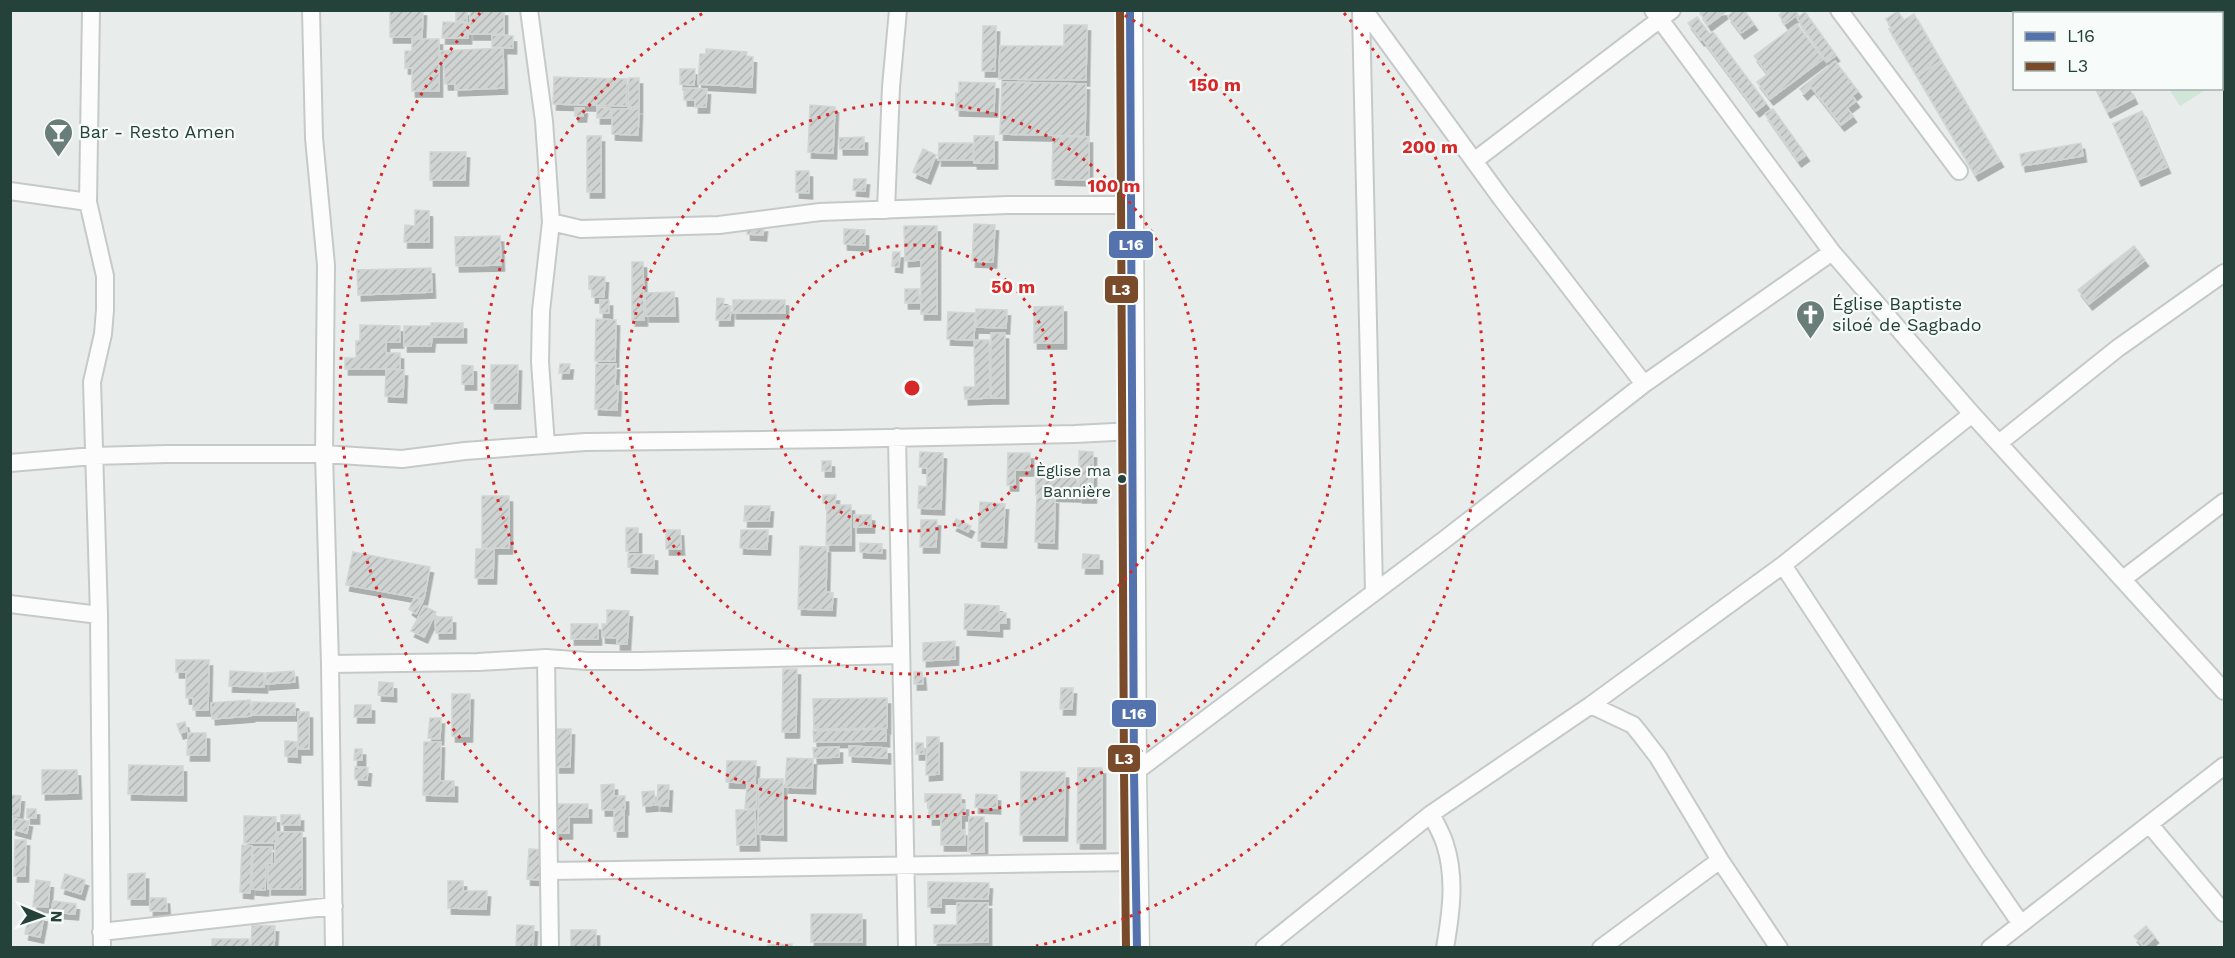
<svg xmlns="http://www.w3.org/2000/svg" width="2235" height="958" font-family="'Work Sans',sans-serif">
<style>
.green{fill:#d1e6d8}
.building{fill:url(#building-hatch);stroke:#d1d6d4;stroke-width:1.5;filter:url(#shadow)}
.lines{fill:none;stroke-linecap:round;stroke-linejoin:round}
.minor-casing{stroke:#c5cac8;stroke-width:20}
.secondary-casing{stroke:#c3cbc8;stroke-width:27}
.minor{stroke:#fcfcfc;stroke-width:16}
.secondary{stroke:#fcfcfc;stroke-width:24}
.bus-1-casing{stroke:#f7fbf9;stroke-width:12}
.bus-2-casing{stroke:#f7fbf9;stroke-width:12}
.bus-1{stroke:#5472ae;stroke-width:8}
.bus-2{stroke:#7a4b2a;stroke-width:8}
.ring{fill:none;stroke:#d62828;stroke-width:3;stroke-dasharray:3 6}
.bus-dot{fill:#24423a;stroke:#f7fbf9;stroke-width:2}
.labels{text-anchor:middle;stroke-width:4.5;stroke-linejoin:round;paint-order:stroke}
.bus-label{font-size:16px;fill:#24423a;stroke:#f7fbf9;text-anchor:end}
.poi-label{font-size:18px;fill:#24423a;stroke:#f7fbf9;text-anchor:start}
.centre{fill:#d62828;stroke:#f7fbf9;stroke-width:3}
.ring-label{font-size:18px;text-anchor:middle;font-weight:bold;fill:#d62828;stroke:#f7fbf9;stroke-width:4.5;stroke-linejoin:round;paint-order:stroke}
.line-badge{stroke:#f7fbf9;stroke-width:2}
.badge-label{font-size:16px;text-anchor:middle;font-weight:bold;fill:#fff}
</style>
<defs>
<pattern id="building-hatch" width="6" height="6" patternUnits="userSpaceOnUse" patternTransform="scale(1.5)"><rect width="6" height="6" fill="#cfd4d2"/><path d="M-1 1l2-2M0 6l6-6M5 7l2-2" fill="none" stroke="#b2b7b5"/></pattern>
<filter id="shadow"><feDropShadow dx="3.5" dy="6" stdDeviation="0" flood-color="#0004"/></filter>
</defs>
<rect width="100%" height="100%" fill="#e8edeb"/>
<!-- green -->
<path class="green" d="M2121,11H2224V78L2222,80V14H2123Z
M2169,89H2207L2180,106Z"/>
<!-- building -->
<path class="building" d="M390,10H423L422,37H390Z
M456,10H467V22L456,21Z
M470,10H504V34H470Z
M1703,10H1728L1708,25L1700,13Z
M1735,10H1744L1754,24L1741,33L1728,16Z
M1785,10H1795L1798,14L1785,24L1779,15Z
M1898,11L1903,20L1891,28L1886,19Z
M1805,12L1836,55L1827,62L1797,18Z
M1914,14L1941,61L1917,76L1889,29Z
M1697,17L1709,33L1701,40L1688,23Z
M443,22L468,23V38H442Z
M1797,24L1823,59L1770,99L1757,82L1768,74L1754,56Z
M1064,25H1087L1086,80L999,79L1000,46H1064Z
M983,26H996L995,71H982Z
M1713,32L1766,103L1756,111L1703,40Z
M492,35L513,36V48L492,47Z
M412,39H439V91H412V68H405V51H412Z
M503,48L504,88L455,90V84H445L444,64H441L440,51Z
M706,49L747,52L746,56L753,57L752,87L698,84L700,54H706Z
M1835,61L1858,91L1852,96L1856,101L1847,108L1853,116L1841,125L1811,87L1804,94L1800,89Z
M1941,61L2000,161L1975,175L1917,76Z
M680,69H695L694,85L680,84Z
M554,77L627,79L626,106L553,104Z
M629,78H639V107H628Z
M959,82L995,83L994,111L956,110V93H959Z
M1002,82L1086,84L1085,136L1000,134Z
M684,88L707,89L706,107H695V100H684Z
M2095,88H2129L2134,98L2107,112Z
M810,105L835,107L833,153L808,152Z
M597,107L610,108V118H597Z
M575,108H584L583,116H575Z
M612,109H639L638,135L612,134Z
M1773,109L1806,155L1798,161L1765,114Z
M2142,111L2167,167L2138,180L2113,124Z
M587,136H601V192H587Z
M974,136H994V163H974Z
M864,137V149H840L839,138Z
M1053,137H1089V180L1052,179Z
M939,143H973V160H938Z
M2081,143L2083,156L2022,166L2020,154Z
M923,149L936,155L927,178L913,172Z
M430,152H466L465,180H430Z
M796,171H809V193L796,192Z
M854,179H866L865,191L853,190Z
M415,210L429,211V242H404L405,225L415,226Z
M974,224L995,225L993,262L972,261Z
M747,226H764L763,235L747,234Z
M904,226H937V314H921V260L905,261Z
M844,229L865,230V245L844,244Z
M500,236L501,265L456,266L455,237Z
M2134,246L2145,260L2089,304L2078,290Z
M893,252H900L899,267L892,266Z
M632,262H643L644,320H632Z
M431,268L432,292L358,295L357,270Z
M589,276L605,277L604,297H592V290L589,289Z
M905,289H919V303H905Z
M674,292L675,316H646L645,293Z
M717,298L724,299L723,306H731L730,320H716Z
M600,300H609V313H600Z
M733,300H785V313H733Z
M1063,306V343H1034V307Z
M976,309L1007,310L1006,328L976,327Z
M948,312L975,313L974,340L947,339Z
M596,319L616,320L615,361H595Z
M431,323H463V337H432L431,346H404V326H431Z
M360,325L400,326V342H386V353H400V369H345V358H356V341H360Z
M991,333H1005V398H991Z
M974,340H989L990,398L965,399L964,387H975Z
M560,364H570L569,373H559Z
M596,364H616L615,386H618L617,410L595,409Z
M462,365L473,366V384H462Z
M491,365H518L517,403H491Z
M386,369L404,370L403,397L385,396Z
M1079,451L1093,452V497H1079Z
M920,452L943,453L941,509L918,508L919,486L927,487V468L919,467Z
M1008,453H1030V470H1015V485H1007Z
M822,461H831V471H822Z
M1036,472H1057V477H1077V496L1036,495Z
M823,495H836L835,504L823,503Z
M482,496H509V548H482Z
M1037,497L1055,498L1054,543L1035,542Z
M980,502L1005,504L1003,542L978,541Z
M827,505H851V545H826Z
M745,506H770L769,521H744Z
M854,515H871V527H854Z
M956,519L971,526L968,532L953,525Z
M921,520H937L936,547H920Z
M626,528H638V551H626Z
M666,530H680L681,549H666Z
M741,530H768L767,549L740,548Z
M860,543L882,544V553L860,552Z
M800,546L827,547L826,592L833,593L832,610L798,609Z
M476,549H494L493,578H475Z
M353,552L430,567L424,599L346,585Z
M628,554L654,555V568L628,567Z
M1083,554L1099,555V568H1082Z
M415,597L423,601L416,614L409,609Z
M965,604L999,606V613H1006V623H999V631L964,629Z
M424,606L436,612L424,637L411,631Z
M607,610L629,611L627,644H617V638L602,637V624H607Z
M435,617H452V633H436Z
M571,624H598V639H571Z
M955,641V659L923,661V643Z
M176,660H209L208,710H193V698H186V672H176Z
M783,669H797L796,732H782Z
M230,671L264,673V687L229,686Z
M294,671L295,682L266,684V673Z
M914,672H922L923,684H914Z
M379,682L393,683V696L378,695Z
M1061,688H1073L1072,709H1060Z
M452,694H470L469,736H452Z
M887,698V728L814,729L813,699Z
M250,700L251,716L212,719L211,703Z
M252,702L295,703V715H252Z
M355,705H371V717H354Z
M298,712H309V749H298Z
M430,718H441L440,739L428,738Z
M185,722L187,731L180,733L177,724Z
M557,729H571L570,767H556Z
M886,729V741L814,742L813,731Z
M188,733H206V755H187Z
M927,737H939V774L926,775Z
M285,741L297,742V757L285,756Z
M424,742H441L440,781H454V796L423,795Z
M916,743H923L924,754H916Z
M849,746L887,748V758L849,756Z
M839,747V757L814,758L813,748Z
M355,749H362V760H354Z
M787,758L813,759L812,788L785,787Z
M727,761H756L755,783L726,782Z
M129,765L183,766V795L128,794Z
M355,767L368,768L367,780L355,779Z
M1078,768H1102V843H1077Z
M42,770H77L78,793L42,794Z
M1021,772H1065L1064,835H1020Z
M759,779H783V835L758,834Z
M614,784V796H625V809L602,810L601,785Z
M658,785H669L668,806L657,805Z
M747,785H757L756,809L745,808Z
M654,791L655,805L643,806L642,792Z
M925,794H961V804H965V815H961V830H965V845H941V819H929V802H925Z
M976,794L997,795V808L975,807Z
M10,795L21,796L19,816L10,815Z
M555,804H588V817H569V833H555Z
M27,809H36V818H27Z
M614,810H624V831H614Z
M736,810H755L756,845H737Z
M281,815H300V825H281Z
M244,816L276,817V843H244Z
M969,817H984V852H968Z
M14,818L29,821L27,833L12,829Z
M278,832H302V889H268V863L275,864V844H278Z
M15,840H26L25,876H14Z
M242,845L252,846L250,893L240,892Z
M253,847H272V863H266L265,890L252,889Z
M529,849L544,850L543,880L527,879Z
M145,873V899H128V874Z
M65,874L85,880L81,894L61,888Z
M36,880L50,882L48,907L33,906Z
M448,881H463V891H487L486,909L448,908Z
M928,882L989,883L988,899L941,898V907H928Z
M150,898H166L167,911H150Z
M53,901L76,904L75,914L51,912Z
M957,903H988V942L934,943V925H957Z
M29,913L44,916L40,937L25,934Z
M811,914H862V942H811Z
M252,925L275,926L274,948H251Z
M517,925L534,926L533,948H516Z
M2146,926L2155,937L2144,947L2134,936Z
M571,930H596V948H571Z
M212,939H249V948H212Z
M792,944V948H768V945Z"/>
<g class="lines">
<defs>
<path id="minor" d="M91,10L88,202L105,276V310L103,334L92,382L99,615L102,948
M311,10L314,138L326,265L324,454L330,664L334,948
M529,10L544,121L551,222L541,311L540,362L546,445
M1361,10L1374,591
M1364,10L1501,198L1644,384
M1653,10L1832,252L1972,414L2224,691
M1839,10L1959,171
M1474,161L1672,10
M10,191L88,202
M886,210L891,87L898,10
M551,222L581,229L719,225L820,212L1008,205H1131
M897,437L907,948
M1999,443L2118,348L2224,273
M10,463L93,456L167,454H324L402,459L465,451L585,442L838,439L1075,434L1133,431
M1783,565L1977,860L2021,924
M2123,579L2224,502
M10,604L99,615
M546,658L550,948
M330,664L478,662L546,658L587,661H640L901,655
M1591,705L1633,725L1641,735L1658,757L1720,860L1779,948
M1134,773L1444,540L1644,384L1832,252
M1431,814C1436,824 1442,834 1445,844C1456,878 1451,913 1445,948
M2150,825L2224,913
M549,871L1136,862
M101,932L334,906
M1264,948L1431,814L1591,705L1783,565L1972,414
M1601,948L1720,860
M1990,948L2224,766"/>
<path id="secondary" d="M1130,10L1134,773L1137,948"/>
</defs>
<!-- minor casing -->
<use href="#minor" class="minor-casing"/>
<!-- secondary casing -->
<use href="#secondary" class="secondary-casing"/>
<!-- minor -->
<use href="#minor" class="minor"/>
<!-- secondary -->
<use href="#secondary" class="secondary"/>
<defs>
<path id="bus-1" d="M1130,10L1134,773L1137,948"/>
<path id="bus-2" d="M1120,10L1124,773L1126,948"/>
</defs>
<!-- bus-1 casing -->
<use href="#bus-1" class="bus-1-casing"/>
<!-- bus-2 casing -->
<use href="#bus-2" class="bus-2-casing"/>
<!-- bus-1 -->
<use href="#bus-1" class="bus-1"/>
<!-- bus-2 -->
<use href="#bus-2" class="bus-2"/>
</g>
<!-- distance rings -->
<g class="ring">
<circle cx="912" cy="388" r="143"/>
<circle cx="912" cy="388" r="286"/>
<path d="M1117 11A429 429 0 1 1 707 11"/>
<path d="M788 946A572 572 0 0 1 480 13M1344 13A572 572 0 0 1 1036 946"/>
</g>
<!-- icons -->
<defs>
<symbol id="bar-pin" viewBox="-11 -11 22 30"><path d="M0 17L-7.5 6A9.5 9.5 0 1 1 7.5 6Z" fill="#697e78" stroke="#f7fbf9"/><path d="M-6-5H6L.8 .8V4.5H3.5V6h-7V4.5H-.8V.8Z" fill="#fff"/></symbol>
<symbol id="church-pin" viewBox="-11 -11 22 30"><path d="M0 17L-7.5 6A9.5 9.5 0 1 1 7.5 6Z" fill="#697e78" stroke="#f7fbf9"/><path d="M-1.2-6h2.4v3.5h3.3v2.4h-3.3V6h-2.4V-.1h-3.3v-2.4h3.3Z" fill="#fff"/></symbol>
</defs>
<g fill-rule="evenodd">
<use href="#bar-pin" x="42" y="116" width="33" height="45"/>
<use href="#church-pin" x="1794" y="298" width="33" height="45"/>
</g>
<!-- markers -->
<circle class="bus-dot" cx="1122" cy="479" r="5"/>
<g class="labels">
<!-- bus labels -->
<g class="bus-label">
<text x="1111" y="476">Èglise ma<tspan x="1111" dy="21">Bannière</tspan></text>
</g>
<!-- poi labels -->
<g class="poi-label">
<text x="79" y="138">Bar - Resto Amen</text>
<text x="1832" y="310">Église Baptiste<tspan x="1832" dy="21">siloé de Sagbado</tspan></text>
</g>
</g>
<circle cx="912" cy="388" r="9" class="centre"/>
<g class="ring-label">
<text x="1215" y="91">150 m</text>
<text x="1430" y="153">200 m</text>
<text x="1114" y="192">100 m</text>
<text x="1013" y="293">50 m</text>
</g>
<g class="line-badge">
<rect x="1108" y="230" width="46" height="29" rx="6" fill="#5472ae"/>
<rect x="1104" y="275" width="35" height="29" rx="6" fill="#7a4b2a"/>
<rect x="1111" y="699" width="46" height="29" rx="6" fill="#5472ae"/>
<rect x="1107" y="744" width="34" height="29" rx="6" fill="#7a4b2a"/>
</g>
<g class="badge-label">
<text x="1131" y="250">L16</text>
<text x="1121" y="295">L3</text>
<text x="1134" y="719">L16</text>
<text x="1124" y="764">L3</text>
</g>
<!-- border -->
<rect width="2235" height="958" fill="none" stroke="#24423a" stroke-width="24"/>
<!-- legend -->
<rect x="2013" y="12" width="210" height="78" fill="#f7fbf9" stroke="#a3b1ad" stroke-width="1.5"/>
<rect x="2025" y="32" width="30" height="9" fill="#5472ae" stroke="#a3b1ad" stroke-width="1.5"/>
<text x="2067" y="42" font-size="18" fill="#24423a">L16</text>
<rect x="2025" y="62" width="30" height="9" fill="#7a4b2a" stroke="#a3b1ad" stroke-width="1.5"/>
<text x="2067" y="72" font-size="18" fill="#24423a">L3</text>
<!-- north arrow -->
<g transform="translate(42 916) rotate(92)" stroke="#f7fbf9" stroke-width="4.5" paint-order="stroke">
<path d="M0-4.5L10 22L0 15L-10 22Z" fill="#24423a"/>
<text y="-9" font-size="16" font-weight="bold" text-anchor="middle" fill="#24423a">N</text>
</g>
</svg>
